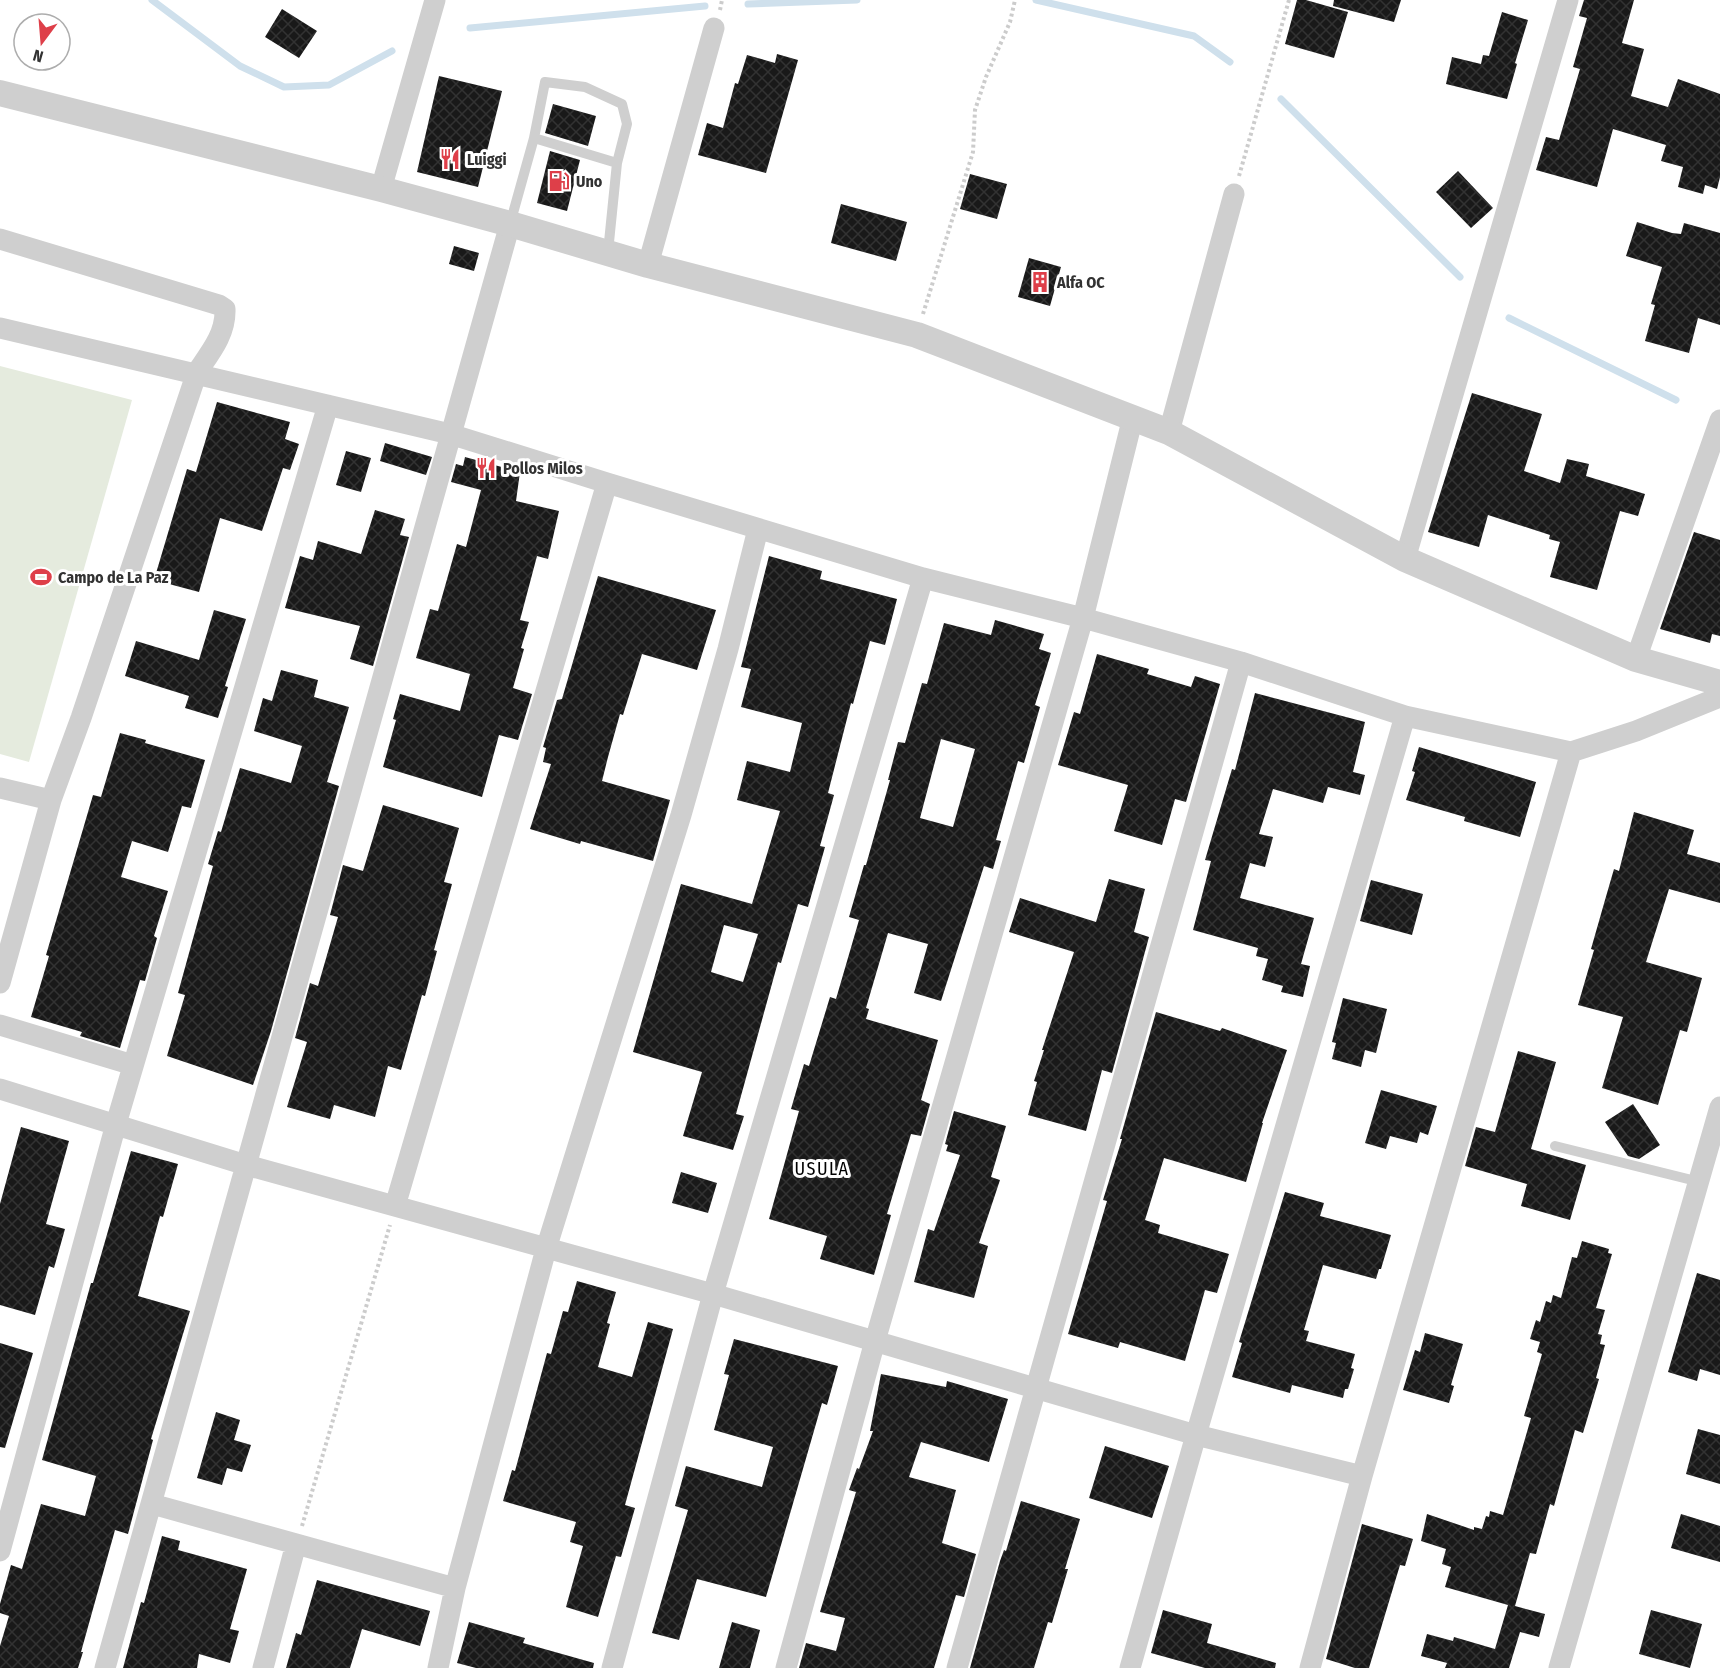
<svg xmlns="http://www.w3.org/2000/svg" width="1720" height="1668" font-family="'Fira Sans Condensed',sans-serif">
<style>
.pitch{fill:#e5ebde}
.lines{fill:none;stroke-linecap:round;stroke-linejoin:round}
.stream{stroke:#cfe0ec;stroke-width:7}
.building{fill:url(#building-cross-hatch);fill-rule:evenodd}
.path{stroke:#ccc;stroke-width:4;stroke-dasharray:3 3;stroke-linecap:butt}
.service{stroke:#cfcfcf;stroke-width:10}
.minor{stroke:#cfcfcf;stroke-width:21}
.tertiary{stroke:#cfcfcf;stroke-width:26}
.labels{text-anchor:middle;stroke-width:6;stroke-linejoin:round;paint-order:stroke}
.poi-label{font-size:16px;font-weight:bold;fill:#323232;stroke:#fff;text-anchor:start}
.neighbourhood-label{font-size:18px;letter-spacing:1.5px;fill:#000;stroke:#fff}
</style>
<defs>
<pattern id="building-cross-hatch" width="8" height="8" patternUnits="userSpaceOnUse" patternTransform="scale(1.5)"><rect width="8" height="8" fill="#191919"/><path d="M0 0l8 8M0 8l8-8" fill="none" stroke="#323232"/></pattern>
</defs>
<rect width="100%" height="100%" fill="#fff"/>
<!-- pitch -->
<path class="pitch" d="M0,366L132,400L29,762L0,754Z"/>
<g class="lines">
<!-- stream -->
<path class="stream" d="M152,0L240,66L284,87L329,85L392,51
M1036,0L1194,36L1230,62
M748,4L857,0
M470,28L705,6
M1281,99L1460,277
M1509,318L1676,400"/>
</g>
<!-- building -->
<path class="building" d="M1297,0H1306L1348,12L1334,58L1285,44Z
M1334,0H1401L1394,22L1333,6Z
M1584,0H1634L1622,43L1644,49L1631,96L1668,107L1678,79L1720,94V177L1717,189L1705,185L1703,194L1678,187L1683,167L1661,161L1666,145L1613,129L1597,187L1536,170L1546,137L1559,140L1580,69L1573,67L1587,18L1579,16Z
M282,9L317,31L299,58L265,37Z
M1502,12L1528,20L1515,63L1517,64L1507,99L1446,84L1452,57L1481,64L1483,55L1489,56Z
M777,54L798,60L766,173L698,155L707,123L723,128L735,83L738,84L747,55L775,63Z
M439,76L502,91L478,187L417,172Z
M553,104L596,116L588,146L545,133Z
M550,151L580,160L567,211L537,203Z
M1458,171L1493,208L1471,228L1436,192Z
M970,174L1007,184L997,219L960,209Z
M841,204L907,222L896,261L831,243Z
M1637,222L1672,233L1681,234L1684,223L1720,233V325L1698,318L1689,353L1645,341L1655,305L1651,304L1662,267L1626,256Z
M454,246L479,253L474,271L449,264Z
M1029,258L1061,267L1050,306L1018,297Z
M1472,393L1542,414L1524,471L1560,483L1567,459L1589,464L1586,476L1645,494L1638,516L1620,511L1597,590L1550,577L1560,542L1549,539L1550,535L1488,515L1479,547L1428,532Z
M217,402L290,422L285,439L299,444L290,470L283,468L262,531L220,518L199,592L154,580L187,469L196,472Z
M385,443L432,457L426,475L380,461Z
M346,451L371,458L361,492L336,485Z
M465,457L520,472L516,501L559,511L548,559L537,556L520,620L529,622L521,648L524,649L513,688L532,694L518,740L499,735L482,797L383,767L396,720L393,719L400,694L460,711L470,674L416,658L430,609L438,611L457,544L466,547L481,490L451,482L456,464L463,466Z
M375,510L405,519L400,535L409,537L373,666L350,659L360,626L285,608L300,556L313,560L318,541L361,554Z
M1694,532L1720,540V636L1712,634L1710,643L1660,629Z
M769,556L822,571L820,579L897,599L885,645L870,641L853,704L851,703L828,793L834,795L820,846L825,847L808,907L798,904L781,963L778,962L736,1114L744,1116L733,1150L683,1136L702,1072L633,1052L681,884L752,904L780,811L737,800L747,761L790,772L802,723L741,707L751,669L741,667ZM724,925L758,934L743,982L711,972Z
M598,576L716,610L697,670L642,654L623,715L620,714L608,757L602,781L670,800L653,861L581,841L580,844L530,829L551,764L543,762L546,748L543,747L557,700L562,699Z
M214,610L246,619L225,686L228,687L218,718L185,708L189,696L125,676L136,641L199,660Z
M995,620L1044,634L1039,649L1051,653L1035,705L1040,707L1024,763L1018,761L996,840L1001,841L993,869L984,866L941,1001L914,993L928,944L888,933L866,1008L869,1009L866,1019L938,1040L921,1100L930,1104L921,1136L911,1134L887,1214L891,1215L874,1275L820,1259L827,1236L769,1219L799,1111L791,1109L804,1064L809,1066L830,997L836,999L859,920L849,917L864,865H866L890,780H888L898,742L905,743L922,683L927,684L944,623L991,635ZM941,739L975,749L953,827L920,818Z
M1097,654L1149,669L1147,674L1191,687L1195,676L1220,684L1186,802L1175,799L1162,845L1114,831L1128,785L1058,765L1074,712L1080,714Z
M281,670L318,680L314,697L349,707L327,782L339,786L271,1031L253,1085L167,1056L185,995L178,993L213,866L208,864L218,831L221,832L240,768L291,783L302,746L254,731L263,698L272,701Z
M1255,693L1365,722L1353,772L1365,775L1360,795L1328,787L1323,803L1273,789L1259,834L1273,837L1265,867L1250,863L1240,898L1314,918L1301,964L1310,966L1303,997L1281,992L1283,986L1262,980L1268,959L1256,956L1258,948L1193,930L1211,861L1205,860L1232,769L1235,770Z
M120,733L146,740L145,743L205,760L191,808L182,806L168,852L132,841L121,877L168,891L154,936L157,938L145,981L140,980L120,1048L80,1036L82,1032L31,1017L49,956L46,955L93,795L101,797Z
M1419,747L1536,782L1520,837L1464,821L1465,817L1406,800L1415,772L1412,771Z
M383,805L459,828L444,882L452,884L434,950L437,951L425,996L422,995L401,1070L388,1066L375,1117L334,1105L330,1119L287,1107L307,1042L295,1038L310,983L318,986L338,917L330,915L343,865L363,871Z
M1634,812L1694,830L1687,854L1720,863V903L1669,889L1646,962L1702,978L1687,1032L1680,1030L1658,1105L1602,1088L1623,1017L1578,1005L1594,950L1591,949L1605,900L1614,869L1619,871Z
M1109,879L1145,889L1134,932L1149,937L1112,1073L1102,1070L1086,1131L1028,1115L1037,1082L1034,1081L1044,1050H1042L1074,952L1009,932L1020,898L1096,922Z
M1371,880L1423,894L1412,935L1360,921Z
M1343,998L1387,1009L1376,1053L1365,1050L1361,1067L1332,1059L1336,1043L1332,1042Z
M1156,1012L1220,1031L1222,1028L1287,1050L1262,1123H1263L1246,1182L1164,1158L1145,1220L1160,1225L1158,1233L1229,1254L1217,1293L1205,1290L1185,1361L1120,1342L1118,1348L1068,1334L1107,1201L1103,1200L1122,1139H1120Z
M1518,1051L1556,1062L1531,1149L1586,1165L1570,1220L1521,1206L1527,1184L1465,1166L1476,1127L1495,1132Z
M1381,1090L1437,1106L1428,1135L1420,1132L1417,1143L1390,1136L1386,1149L1365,1143Z
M1633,1104L1660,1145L1639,1159L1628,1156L1605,1122Z
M954,1111L1006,1126L991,1177L1000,1180L979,1243L988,1246L974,1298L914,1282L928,1229L934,1231L960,1155L946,1151L948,1145L945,1144Z
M21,1127L69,1141L46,1224L65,1229L54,1268L49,1266L35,1315L0,1305V1204Z
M131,1151L178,1164L163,1217L160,1216L138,1296L190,1311L151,1439L153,1440L128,1534L115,1530L81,1652H83L78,1668H0V1646L9,1616L0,1613V1604L11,1565L22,1569L41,1504L85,1516L96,1476L42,1460L91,1283H93Z
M681,1172L717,1183L708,1213L672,1203Z
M1285,1192L1324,1203L1320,1216L1391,1235L1381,1269H1379L1376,1279L1323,1265L1304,1330L1309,1331L1306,1341L1355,1354L1351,1368L1354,1369L1348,1389H1345L1343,1398L1292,1385L1290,1393L1232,1377L1242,1343L1239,1342Z
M1582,1241L1609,1249L1608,1253L1612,1254L1596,1308L1605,1310L1598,1334L1602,1335L1600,1344L1605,1345L1596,1378L1599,1379L1583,1433L1575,1430L1554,1506L1550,1504L1536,1554L1530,1553L1515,1606L1545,1614L1539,1637L1520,1632L1509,1668H1445L1447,1663L1421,1656L1427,1634L1453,1641L1454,1637L1495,1649L1508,1605L1445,1587L1451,1567L1442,1564L1446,1549L1421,1541L1427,1514L1474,1530V1527L1482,1529L1486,1516L1489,1517L1490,1511L1503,1515L1531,1418L1524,1416L1542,1354L1537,1352L1540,1342L1530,1339L1536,1320L1540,1322L1546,1301L1551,1303L1553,1295L1561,1298L1572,1257L1577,1258Z
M1697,1273L1720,1280V1375L1700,1369L1697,1381L1668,1372Z
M577,1281L616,1292L607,1323L610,1324L598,1367L632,1377L648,1322L673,1329L625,1505L635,1508L621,1557L616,1556L598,1617L566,1607L583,1546L570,1542L576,1522L503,1501L512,1470L515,1471L547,1353L551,1354L563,1311L568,1312Z
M1425,1333L1463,1344L1451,1385L1454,1386L1449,1403L1403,1390L1415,1350L1420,1352Z
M734,1339L838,1366L827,1405L822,1403L766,1597L697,1579L679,1640L652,1633L688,1510L675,1506L686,1466L762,1487L773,1447L714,1430L729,1375L724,1374Z
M0,1343L33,1353L5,1448L0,1447Z
M881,1374L946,1387L947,1381L1008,1399L989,1462L921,1442L909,1477L956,1490L942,1543L976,1554L964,1597L956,1595L934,1668H799L806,1643L836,1651L845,1618L820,1612L856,1492L849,1490L857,1468L859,1469L873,1431H870Z
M216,1412L240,1420L234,1440L251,1445L242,1472L227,1468L222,1485L197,1478Z
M1698,1429L1720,1435V1484L1686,1474Z
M1105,1446L1169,1466L1152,1518L1089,1498Z
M1021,1501L1080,1519L1065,1569H1068L1052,1623L1048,1622L1034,1668H970L1000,1561L1004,1550L1006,1551Z
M1681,1514L1720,1526V1562L1671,1548Z
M1362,1524L1413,1539L1405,1566L1400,1565L1369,1668H1355L1326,1659Z
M162,1536L180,1541L178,1550L247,1569L230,1629L239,1631L230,1663L199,1654L197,1668H123L141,1602L144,1603Z
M317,1580L430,1611L420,1646L362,1629L350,1668H286L296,1633L301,1635Z
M1163,1610L1212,1624L1207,1643L1276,1663L1275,1668H1205L1151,1653Z
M1651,1610L1702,1624L1690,1668L1639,1654Z
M469,1622L525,1638L523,1643L594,1663L593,1668H476L457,1663Z
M732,1622L760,1630L750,1668H719Z"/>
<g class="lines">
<!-- path -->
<path class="path" d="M720,10L722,0
M1239,176L1289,0
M923,314L973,152L975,110L986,77L1010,22L1015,0
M302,1526L390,1225"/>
<!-- service -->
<path class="service" d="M534,138L545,82L585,87L622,104L627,124L617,163
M510,224L534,138L617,163L608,252
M1555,1146L1700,1182"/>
<!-- minor -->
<path class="minor" d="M381,189L435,0
M0,239L219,305L225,309C226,334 210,353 197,372L81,718L51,800L0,983
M648,265L714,28
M0,328L450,434L607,483L923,578L1083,618L1241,662L1405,716L1571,752L1636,731L1720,697
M1169,432L1234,194
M1405,559L1568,0
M1636,659L1720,420
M0,788L51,800
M0,1025L133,1065
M0,1089L246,1165L713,1294L1196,1435L1362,1476
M395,1206L607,483
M152,1504L455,1588
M0,1551L116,1124L328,405
M105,1668L510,224
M263,1668L296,1544
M438,1668L455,1588L546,1249L681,815L728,649L758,529
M612,1668L713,1294L923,578
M786,1668L875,1341L1083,618L1133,417
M957,1668L1241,662
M1130,1668L1196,1435L1405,716
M1310,1668L1362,1476L1571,752
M1559,1668L1720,1107"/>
<!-- tertiary -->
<path class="tertiary" d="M0,93L381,189L510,224L648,265L917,335L1169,432L1405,559L1636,659L1720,683"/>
</g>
<!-- icons -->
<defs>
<symbol id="restaurant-bare" viewBox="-9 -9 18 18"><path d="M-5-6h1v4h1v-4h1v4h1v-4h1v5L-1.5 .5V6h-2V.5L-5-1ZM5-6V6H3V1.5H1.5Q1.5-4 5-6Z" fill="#de3f49" stroke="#fff" stroke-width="2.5" paint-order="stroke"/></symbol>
<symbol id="fuel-bare" viewBox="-9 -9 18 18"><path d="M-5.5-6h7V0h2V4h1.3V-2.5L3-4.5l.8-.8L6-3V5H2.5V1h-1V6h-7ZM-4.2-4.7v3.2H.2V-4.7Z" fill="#de3f49" stroke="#fff" stroke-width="2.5" paint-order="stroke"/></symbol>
<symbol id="building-bare" viewBox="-9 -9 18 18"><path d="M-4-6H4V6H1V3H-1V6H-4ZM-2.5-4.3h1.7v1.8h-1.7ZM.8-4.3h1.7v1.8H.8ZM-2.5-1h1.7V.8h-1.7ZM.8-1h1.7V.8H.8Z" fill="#de3f49" stroke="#fff" stroke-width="2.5" paint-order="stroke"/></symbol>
<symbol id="stadium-bare" viewBox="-9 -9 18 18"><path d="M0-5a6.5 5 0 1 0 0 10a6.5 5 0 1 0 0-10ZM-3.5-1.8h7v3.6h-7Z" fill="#de3f49" stroke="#fff" stroke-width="2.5" paint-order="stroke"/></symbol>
</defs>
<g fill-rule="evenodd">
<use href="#restaurant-bare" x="435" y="144" width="30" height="30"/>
<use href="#fuel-bare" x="544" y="166" width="30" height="30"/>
<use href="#building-bare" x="1025" y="267" width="30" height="30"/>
<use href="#restaurant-bare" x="471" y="453" width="30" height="30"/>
<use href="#stadium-bare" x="26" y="562" width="30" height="30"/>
</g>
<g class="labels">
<!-- poi labels -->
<g class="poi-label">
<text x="467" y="165">Luiggi</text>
<text x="576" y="187">Uno</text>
<text x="1057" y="288">Alfa OC</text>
<text x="503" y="474">Pollos Milos</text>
<text x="58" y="583">Campo de La Paz</text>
</g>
<!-- neighbourhood labels -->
<g class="neighbourhood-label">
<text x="822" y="1175">USULA</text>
</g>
</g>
<!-- north arrow -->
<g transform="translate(42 42) rotate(196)"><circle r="28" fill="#ffffff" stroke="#adadad" stroke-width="1.5"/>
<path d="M0-4.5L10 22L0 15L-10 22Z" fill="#de3f49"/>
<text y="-9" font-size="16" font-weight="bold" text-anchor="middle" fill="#323232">N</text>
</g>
</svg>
